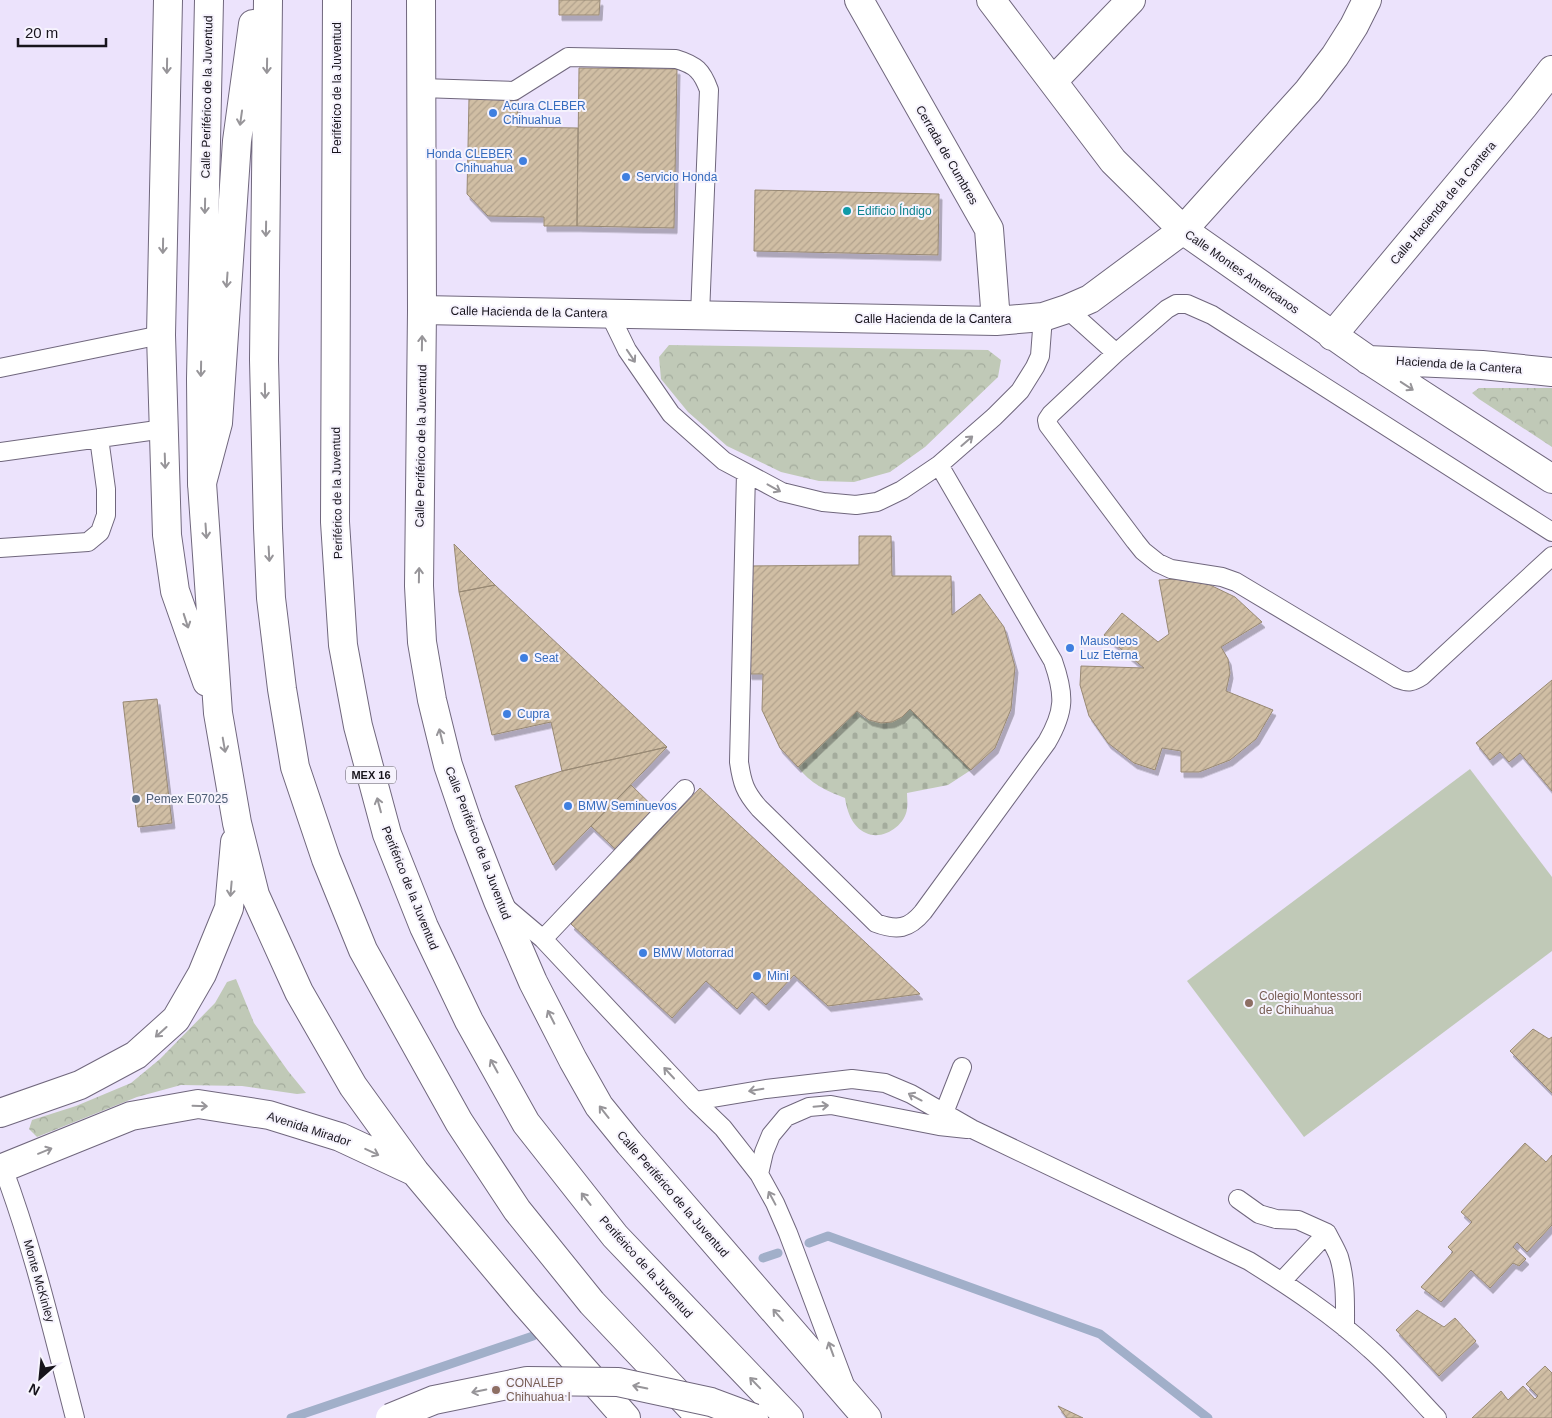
<svg xmlns="http://www.w3.org/2000/svg" width="1552" height="1418" font-family="Arial,sans-serif">
<style>
.grass{fill:#c0c9b7}
.cemetery{fill:url(#cemetery-stones)}
.park{fill:url(#park-crowns)}
.lines{fill:none;stroke-linecap:round;stroke-linejoin:round}
.stream{stroke:#a1afc9;stroke-width:9}
.building{fill:url(#building-hatch);stroke:#988974;filter:url(#shadow)}
.lane-casing{stroke:#70677d;stroke-width:20}
.street-casing{stroke:#70677d;stroke-width:30}
.secondary-casing{stroke:#70677d;stroke-width:30}
.highway-casing{stroke:#70677d;stroke-width:30}
.lane{stroke:#fff;stroke-width:18}
.street{stroke:#fff;stroke-width:28}
.secondary{stroke:#fff;stroke-width:28}
.highway{stroke:#fff;stroke-width:28}
.highway-bridge-casing{stroke:#70677d;stroke-width:30;stroke-linecap:butt}
.highway-bridge{stroke:#fff;stroke-width:28}
.oneway{stroke:#979599}
.shop-dot{fill:#3f7fe0;stroke:#f6f3fd;stroke-width:2}
.culture-dot{fill:#0f9aa8;stroke:#f6f3fd;stroke-width:2}
.service-dot{fill:#5c6f8a;stroke:#f6f3fd;stroke-width:2}
.education-dot{fill:#8d6e63;stroke:#f6f3fd;stroke-width:2}
.labels{text-anchor:middle;stroke-width:4;stroke-linejoin:round;paint-order:stroke}
.shield{fill:#f6f3fd;stroke:#5a5760;stroke-width:1}
.shield-label{font-size:11px;font-weight:bold;fill:#17141c}
.street-label{font-size:12px;fill:#17141c;stroke:#f6f3fd}
.shop-label{font-size:12px;fill:#366cbe;stroke:#f6f3fd;text-anchor:start}
.culture-label{font-size:12px;fill:#0d838f;stroke:#f6f3fd;text-anchor:start}
.service-label{font-size:12px;fill:#4e5e75;stroke:#f6f3fd;text-anchor:start}
.education-label{font-size:12px;fill:#785e54;stroke:#f6f3fd;text-anchor:start}
</style>
<defs>
<pattern id="cemetery-stones" width="16" height="16" patternUnits="userSpaceOnUse" patternTransform="scale(1.25)"><rect width="16" height="16" fill="#c0c9b7"/><path d="M2 7V4a2 2 0 0 1 4 0v3zM10 15v-3a2 2 0 0 1 4 0v3z" fill="#a4ac9d"/></pattern>
<pattern id="park-crowns" width="20" height="18" patternUnits="userSpaceOnUse" patternTransform="scale(1.25)"><rect width="20" height="18" fill="#c0c9b7"/><path d="M2 6a3 3 0 1 1 6 0M12 15a3 3 0 1 1 6 0" fill="none" stroke="#a4ac9d"/></pattern>
<pattern id="building-hatch" width="6" height="6" patternUnits="userSpaceOnUse" patternTransform="scale(1.25)"><rect width="6" height="6" fill="#d0bea4"/><path d="M-1 1l2-2M0 6l6-6M5 7l2-2" fill="none" stroke="#b2a28d"/></pattern>
<filter id="shadow"><feDropShadow dx="3" dy="5.5" stdDeviation="0" flood-color="#0004"/></filter>
</defs>
<rect width="100%" height="100%" fill="#ece3fc"/>
<!-- grass -->
<path class="grass" d="M1470,769L1552,877V951L1304,1137L1187,981Z"/>
<!-- cemetery -->
<path class="cemetery" d="M910,709L971,770L948,785L907,793C907,798 908,804 907,809C905,826 882,841 866,833C852,827 847,811 845,798C825,790 811,784 798,767L857,711C873,729 895,724 910,709Z"/>
<!-- park -->
<path class="park" d="M669,345L988,350L1001,360L998,377L925,447L890,472L854,482L819,481L781,472L727,446L688,412L661,379L659,357Z
M1479,388H1552V447L1479,399L1472,393Z
M236,979L254,1023L288,1071L306,1093L297,1094L242,1086L181,1085L137,1097L37,1137L29,1129L32,1120L76,1106L131,1083L160,1059L215,1003L227,982Z"/>
<g class="lines">
<!-- stream -->
<path class="stream" d="M809,1243L828,1236L1100,1334L1208,1418
M763,1258L778,1253
M291,1418L533,1336"/>
</g>
<!-- building -->
<path class="building" d="M559,0H600L599,15H559Z
M579,68L677,69L674,228L577,226Z
M469,98L518,99L517,127L578,128L577,226H544V217L488,216L467,194Z
M755,190L939,194L938,255L754,251Z
M859,536H891L892,576H951L952,615L980,594L1004,627L1015,667L1011,709L995,748L971,770L910,709L902,717L892,722L881,723L869,720L857,711L798,767L780,748L762,710L763,674H749L748,566L859,565Z
M454,544L495,585L459,592Z
M1178,579L1208,584L1235,597L1262,622L1221,647L1228,659L1230,673L1226,691L1273,710L1256,739L1230,760L1199,772H1181V751L1162,748L1155,770L1134,763L1108,743L1089,716L1080,685L1081,666L1144,668L1104,635L1122,613L1158,642L1169,634L1159,580Z
M495,585L667,747L562,771L551,722L492,735L459,592Z
M1552,680V791L1520,753L1509,762L1500,752L1490,760L1476,743Z
M157,699L172,823L138,827L123,702Z
M667,747L591,826L553,865L515,786L562,771Z
M631,785L668,821L630,863L591,826Z
M700,788L867,944L920,994L828,1006L794,975L766,1005L752,992L737,1009L706,981L672,1018L571,924Z
M1533,1029L1549,1039L1552,1037V1093L1510,1051Z
M1525,1143L1546,1162L1552,1155V1225L1527,1252L1517,1242L1513,1247L1526,1259L1519,1266L1513,1263L1490,1288L1471,1270L1441,1302L1421,1287L1453,1252L1448,1247L1472,1222L1461,1212Z
M1417,1310L1444,1327L1455,1318L1476,1341L1439,1376L1396,1330Z
M1545,1366L1552,1373V1418H1472L1501,1391L1508,1400L1523,1386L1535,1399L1538,1396L1526,1384Z
M1058,1406L1083,1418H1067Z"/>
<g class="lines">
<defs>
<path id="lane" d="M421,88L514,91L568,57L676,59C696,65 702,71 709,90L700,315
M1067,309L1116,353
M609,313L627,350L671,414L724,461L782,492L823,502L856,505L877,502L902,490L939,465L994,417L1020,391L1035,367L1040,356L1043,317
M0,368L161,335
M0,452L164,429
M746,473L739,762C742,783 745,792 759,808L876,923C897,931 909,929 923,912L1047,742C1065,711 1065,695 1053,661L939,465
M1552,532L1212,315L1187,304H1176L1167,309L1116,353L1051,414L1047,420L1048,425L1135,541L1143,551L1158,563L1171,569L1222,577L1236,582L1398,679C1408,683 1413,682 1422,676L1552,556
M0,548L88,542L100,532L106,515V489L99,438
M504,906L543,939L695,1101L723,1128L759,1174L775,1203L788,1233L844,1382
M543,939L685,789
M695,1101L766,1089L852,1079L885,1083L911,1094L972,1129L1249,1261C1292,1288 1333,1315 1370,1349C1394,1370 1415,1395 1437,1418
M940,1123L962,1067
M3,1168C34,1250 53,1334 75,1418
M759,1174L764,1152L771,1135L786,1117L809,1107L831,1105L939,1126L967,1129
M1238,1199L1259,1214L1276,1219L1298,1220L1327,1233L1282,1281
M1327,1233C1331,1241 1336,1249 1339,1257C1346,1280 1345,1304 1345,1328"/>
<path id="street" d="M859,0L989,229L996,321
M991,0L1113,161L1183,230L1367,359L1552,479
M1053,81L1131,0
M422,310L996,321L1043,317L1067,309L1090,299L1183,230L1308,91L1335,56L1354,26L1367,0
M1332,336L1523,107L1552,70
M1368,360L1482,365L1552,372"/>
<path id="secondary" d="M168,0L161,335L167,535L175,591L207,682
M209,0L201,379L202,483L218,713L237,823L255,895L299,992L353,1086L415,1172L524,1302L626,1418
M421,0L422,310L419,586L422,642L432,700L448,765L468,824L498,901L533,982L573,1060L599,1106L629,1143L867,1418
M0,1113L80,1085L136,1055L176,1019L202,974L229,908L235,842
M0,1169L131,1116L198,1104L269,1115L340,1137L413,1171"/>
<path id="highway" d="M268,0L264,360L268,528L271,598L282,689L295,767L326,859L363,950L459,1122L517,1210L592,1303L701,1418
M337,0L335,522L343,645L358,726L387,834L424,927L469,1021L526,1123L615,1236L789,1418
M202,483L218,423L237,141L253,24"/>
</defs>
<!-- lane casing -->
<use href="#lane" class="lane-casing"/>
<!-- street casing -->
<use href="#street" class="street-casing"/>
<!-- secondary casing -->
<use href="#secondary" class="secondary-casing"/>
<!-- highway casing -->
<use href="#highway" class="highway-casing"/>
<!-- lane -->
<use href="#lane" class="lane"/>
<!-- street -->
<use href="#street" class="street"/>
<!-- secondary -->
<use href="#secondary" class="secondary"/>
<!-- highway -->
<use href="#highway" class="highway"/>
<defs>
<path id="highway-bridge" d="M390,1418L434,1400L527,1381L618,1382L711,1402L754,1418"/>
</defs>
<!-- highway-bridge casing -->
<use href="#highway-bridge" class="highway-bridge-casing"/>
<!-- highway-bridge -->
<use href="#highway-bridge" class="highway-bridge"/>
</g>
<!-- one-way arrows -->
<defs><path id="oneway-shaft" d="M-6 0H5M1.5-3L5.5 0L1.5 3" fill="none" stroke-width="1.6" stroke-linecap="round" stroke-linejoin="round" transform="scale(1.25)"/></defs>
<g class="oneway">
<use href="#oneway-shaft" transform="translate(167 66) rotate(91)"/>
<use href="#oneway-shaft" transform="translate(267 66) rotate(91)"/>
<use href="#oneway-shaft" transform="translate(241 118) rotate(98)"/>
<use href="#oneway-shaft" transform="translate(205 206) rotate(91)"/>
<use href="#oneway-shaft" transform="translate(266 229) rotate(91)"/>
<use href="#oneway-shaft" transform="translate(163 246) rotate(91)"/>
<use href="#oneway-shaft" transform="translate(227 280) rotate(94)"/>
<use href="#oneway-shaft" transform="translate(422 343) rotate(-89)"/>
<use href="#oneway-shaft" transform="translate(631 356) rotate(56)"/>
<use href="#oneway-shaft" transform="translate(201 369) rotate(91)"/>
<use href="#oneway-shaft" transform="translate(1407 386) rotate(33)"/>
<use href="#oneway-shaft" transform="translate(265 391) rotate(89)"/>
<use href="#oneway-shaft" transform="translate(967 441) rotate(-41)"/>
<use href="#oneway-shaft" transform="translate(165 461) rotate(88)"/>
<use href="#oneway-shaft" transform="translate(774 488) rotate(29)"/>
<use href="#oneway-shaft" transform="translate(206 531) rotate(86)"/>
<use href="#oneway-shaft" transform="translate(269 554) rotate(87)"/>
<use href="#oneway-shaft" transform="translate(419 575) rotate(-89)"/>
<use href="#oneway-shaft" transform="translate(186 621) rotate(72)"/>
<use href="#oneway-shaft" transform="translate(441 736) rotate(-104)"/>
<use href="#oneway-shaft" transform="translate(224 745) rotate(80)"/>
<use href="#oneway-shaft" transform="translate(379 805) rotate(-105)"/>
<use href="#oneway-shaft" transform="translate(231 889) rotate(95)"/>
<use href="#oneway-shaft" transform="translate(551 1017) rotate(-117)"/>
<use href="#oneway-shaft" transform="translate(161 1032) rotate(138)"/>
<use href="#oneway-shaft" transform="translate(494 1066) rotate(-119)"/>
<use href="#oneway-shaft" transform="translate(669 1073) rotate(-133)"/>
<use href="#oneway-shaft" transform="translate(756 1090) rotate(171)"/>
<use href="#oneway-shaft" transform="translate(915 1097) rotate(-152)"/>
<use href="#oneway-shaft" transform="translate(200 1106) rotate(2)"/>
<use href="#oneway-shaft" transform="translate(821 1106) rotate(-5)"/>
<use href="#oneway-shaft" transform="translate(604 1112) rotate(-128)"/>
<use href="#oneway-shaft" transform="translate(45 1151) rotate(-22)"/>
<use href="#oneway-shaft" transform="translate(372 1152) rotate(25)"/>
<use href="#oneway-shaft" transform="translate(772 1198) rotate(-118)"/>
<use href="#oneway-shaft" transform="translate(586 1199) rotate(-128)"/>
<use href="#oneway-shaft" transform="translate(778 1315) rotate(-131)"/>
<use href="#oneway-shaft" transform="translate(831 1349) rotate(-110)"/>
<use href="#oneway-shaft" transform="translate(755 1383) rotate(-134)"/>
<use href="#oneway-shaft" transform="translate(640 1387) rotate(-168)"/>
<use href="#oneway-shaft" transform="translate(479 1391) rotate(168)"/>
</g>
<!-- markers -->
<g class="shop-dot">
<circle cx="493" cy="113" r="5"/>
<circle cx="523" cy="161" r="5"/>
<circle cx="626" cy="177" r="5"/>
<circle cx="1070" cy="648" r="5"/>
<circle cx="524" cy="658" r="5"/>
<circle cx="507" cy="714" r="5"/>
<circle cx="568" cy="806" r="5"/>
<circle cx="643" cy="953" r="5"/>
<circle cx="757" cy="976" r="5"/>
</g>
<circle class="culture-dot" cx="847" cy="211" r="5"/>
<circle class="service-dot" cx="136" cy="799" r="5"/>
<g class="education-dot">
<circle cx="1249" cy="1003" r="5"/>
<circle cx="496" cy="1390" r="5"/>
</g>
<g class="labels">
<!-- shield labels -->
<rect class="shield" x="346" y="766.5" width="50" height="17" rx="4"/>
<g class="shield-label">
<text x="371" y="779">MEX 16</text>
</g>
<!-- street labels -->
<g class="street-label">
<text transform="translate(337 88) rotate(-90)" y="4">Periférico de la Juventud</text>
<text transform="translate(207 97) rotate(-89)" y="4">Calle Periférico de la Juventud</text>
<text transform="translate(947 155) rotate(60)" y="4">Cerrada de Cumbres</text>
<text transform="translate(1443 203) rotate(-50)" y="4">Calle Hacienda de la Cantera</text>
<text transform="translate(1242 272) rotate(35)" y="4">Calle Montes Americanos</text>
<text transform="translate(529 312) rotate(1)" y="4">Calle Hacienda de la Cantera</text>
<text x="933" y="323">Calle Hacienda de la Cantera</text>
<text transform="translate(1459 365) rotate(4)" y="4">Hacienda de la Cantera</text>
<text transform="translate(421 446) rotate(-89)" y="4">Calle Periférico de la Juventud</text>
<text transform="translate(337 493) rotate(-91)" y="4">Periférico de la Juventud</text>
<text transform="translate(478 843) rotate(69)" y="4">Calle Periférico de la Juventud</text>
<text transform="translate(410 888) rotate(68)" y="4">Periférico de la Juventud</text>
<text transform="translate(309 1129) rotate(18)" y="4">Avenida Mirador</text>
<text transform="translate(673 1194) rotate(49)" y="4">Calle Periférico de la Juventud</text>
<text transform="translate(646 1267) rotate(48)" y="4">Periférico de la Juventud</text>
<text transform="translate(39 1281) rotate(74)" y="4">Monte McKinley</text>
</g>
<!-- shop labels -->
<g class="shop-label">
<text x="503" y="110">Acura CLEBER<tspan x="503" dy="14">Chihuahua</tspan></text>
<text x="513" y="158" text-anchor="end">Honda CLEBER<tspan x="513" dy="14">Chihuahua</tspan></text>
<text x="636" y="181">Servicio Honda</text>
<text x="1080" y="645">Mausoleos<tspan x="1080" dy="14">Luz Eterna</tspan></text>
<text x="534" y="662">Seat</text>
<text x="517" y="718">Cupra</text>
<text x="578" y="810">BMW Seminuevos</text>
<text x="653" y="957">BMW Motorrad</text>
<text x="767" y="980">Mini</text>
</g>
<!-- culture labels -->
<g class="culture-label">
<text x="857" y="215">Edificio Índigo</text>
</g>
<!-- service labels -->
<g class="service-label">
<text x="146" y="803">Pemex E07025</text>
</g>
<!-- education labels -->
<g class="education-label">
<text x="1259" y="1000">Colegio Montessori<tspan x="1259" dy="14">de Chihuahua</tspan></text>
<text x="506" y="1387">CONALEP<tspan x="506" dy="14">Chihuahua I</tspan></text>
</g>
</g>
<!-- north arrow -->
<g transform="translate(40 1378) rotate(207)" stroke="#f6f3fd" stroke-width="4" paint-order="stroke">
<path d="M0-4L9 19L0 12L-9 19Z" fill="#17141c"/>
<text y="-8" font-size="14" font-weight="bold" text-anchor="middle" fill="#17141c">N</text>
</g>
<!-- scale -->
<path d="M18 38v8h88v-8" fill="none" stroke="#17141c" stroke-width="2.5"/>
<text x="25" y="38" font-size="15" fill="#17141c" stroke="#f6f3fd" stroke-width="4" paint-order="stroke">20 m</text>
</svg>
